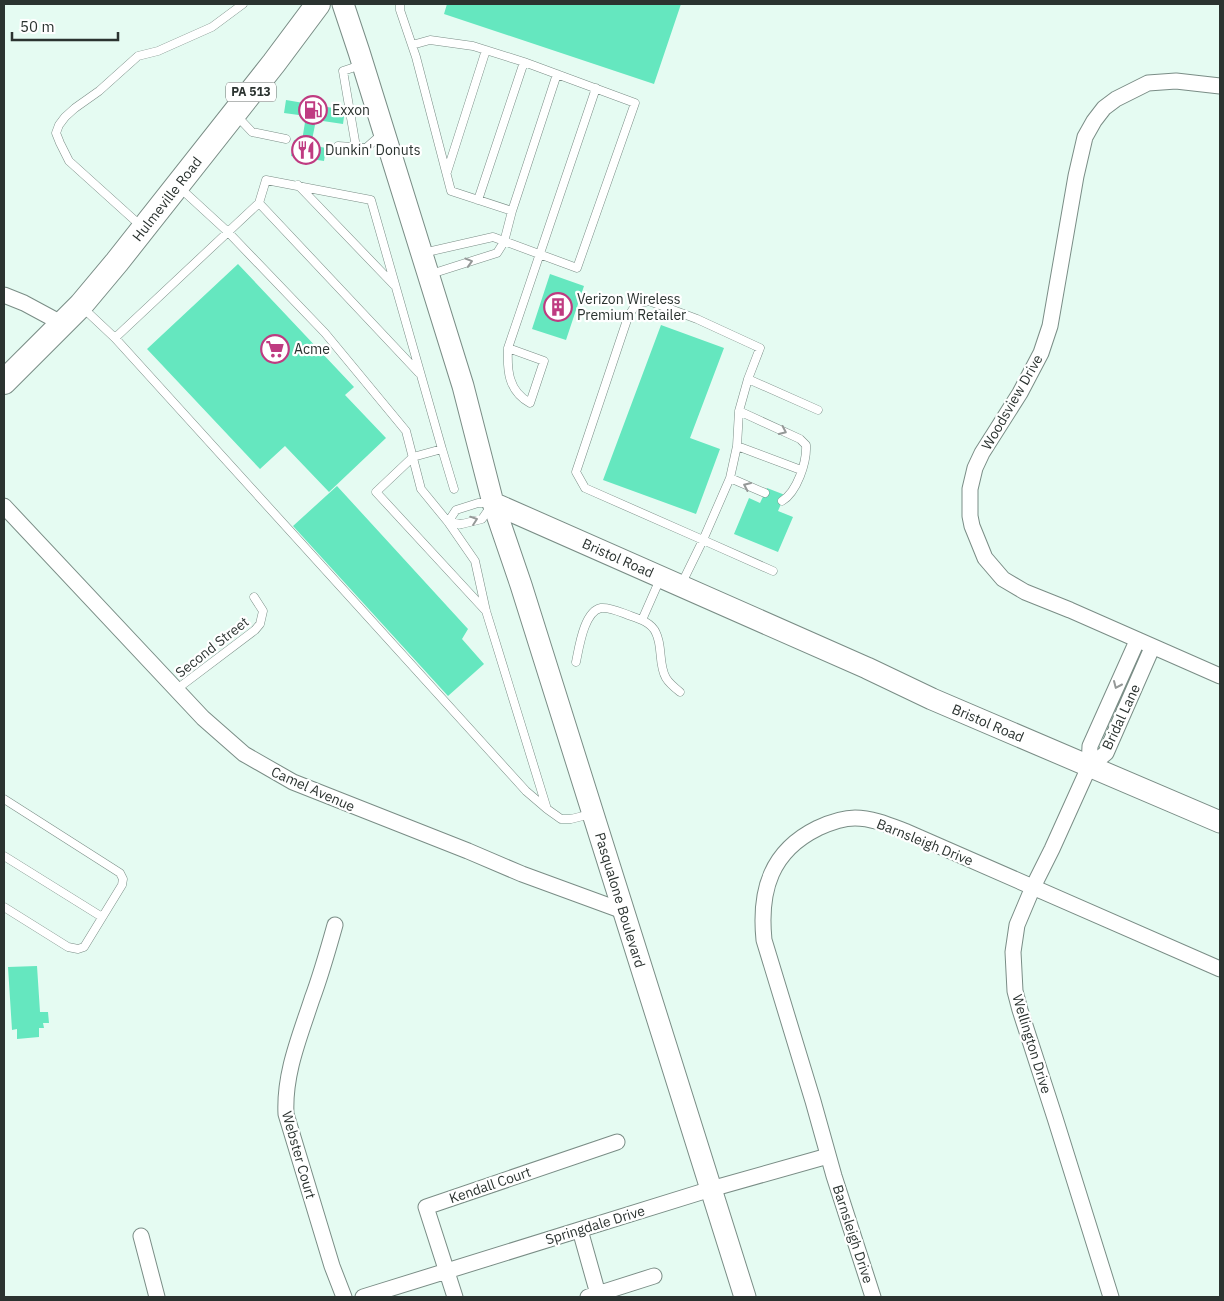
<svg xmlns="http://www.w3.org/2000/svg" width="1224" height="1301" font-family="'IBM Plex Sans',sans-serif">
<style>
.building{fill:#65e7bf}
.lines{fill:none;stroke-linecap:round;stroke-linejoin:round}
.lane-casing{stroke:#7a8d86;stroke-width:9}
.street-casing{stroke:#7a8d86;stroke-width:17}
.secondary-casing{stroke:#7a8d86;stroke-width:23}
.primary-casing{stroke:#7a8d86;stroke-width:26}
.lane{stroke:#fff;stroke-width:8}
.street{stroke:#fff;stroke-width:15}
.secondary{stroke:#fff;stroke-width:21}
.primary{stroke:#fff;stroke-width:24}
.oneway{stroke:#959998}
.labels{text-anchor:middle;stroke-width:4.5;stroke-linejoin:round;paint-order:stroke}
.shield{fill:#fff;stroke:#6b706e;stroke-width:1}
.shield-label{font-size:12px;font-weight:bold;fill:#2b3330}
.poi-label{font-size:14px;fill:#2b3330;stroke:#fff;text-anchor:start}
.street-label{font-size:14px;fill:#2b3330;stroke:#fff}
</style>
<rect width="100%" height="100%" fill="#e5fbf2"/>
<!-- building -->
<path class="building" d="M447,4H681L654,84L444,14Z
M286,100L345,110L343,124L316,120L311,145L326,148L324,161L291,156L294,140L302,141L306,116L284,113Z
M238,264L354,387L345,395L386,438L329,492L285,446L260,469L147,349Z
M550,274L584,286L566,340L532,329Z
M661,325L724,348L690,438L720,449L696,514L603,480Z
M337,486L468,629L462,639L484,664L448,696L293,526Z
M767,488L785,495L778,511L793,517L778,552L734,534L749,498L760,503Z
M37,966L40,1012H48L49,1023H43L44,1028H39V1037L17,1039V1029L12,1030L8,967Z"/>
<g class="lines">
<defs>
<path id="lane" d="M400,4V10L416,57L451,191L512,211L504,242L497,253L431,274
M412,45L430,40L473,46L524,62L635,103L577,268L493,237L423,253
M236,115L252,132L286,139
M338,146L366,148L382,134
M356,147L343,71L361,65
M447,172L486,50
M298,185L394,285
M179,187L228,232L115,338L526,791L547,809
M478,200L524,62
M259,203L419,373
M512,211L557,74
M141,226L69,161L60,143L56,133L59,125L65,117L75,108L99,91L138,56L158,51L212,27L243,4
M82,307L115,338
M508,348L544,361L530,403C508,391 507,370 508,348L596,88
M748,379L739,411L737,446L801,470
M739,411L800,439L806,445C807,462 797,492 782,501
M737,446L730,478L703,540L585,488L576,472L628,317L636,304L649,301L697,319L760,348L748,379L818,410
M442,449L371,200L266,180L259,203L228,232L325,333L406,431L421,489L448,522L475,561L486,611L547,809L561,819H571L591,814
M730,478L765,493
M454,489L442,449L413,457L376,492L485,610
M448,522L462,524L482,519L491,506
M448,522L456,510L478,503H491
M681,585L703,540L773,571
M642,620L660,579
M576,662C579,648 584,611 601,608C611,607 622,613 631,616C640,619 652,623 656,633C663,647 658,664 666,678C669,683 675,688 680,692
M177,689L255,630L260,624L263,611L254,597
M4,799L120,873L123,879L122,885L84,947L78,949L68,947L4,907
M4,856L102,917"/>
<path id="street" d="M1220,86L1176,81L1148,83L1116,99L1104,108L1094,121L1085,137L1076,176L1050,326L1041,353L1020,393L982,453L975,468L970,489V516L972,526L985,558L1003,579L1025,592L1070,610L1220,676
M4,295L24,303L63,324
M4,506L203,718L244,754L293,782L468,851L522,874L623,911
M1089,767L1106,753L1152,648
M335,925C328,950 321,975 312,999C300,1036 284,1073 286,1114L332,1266L344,1297
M580,1230L598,1294
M141,1236L157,1297
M363,1297L711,1189L828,1156
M455,1297L426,1207L617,1142
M588,1297L654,1276
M873,1297L834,1176L813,1101L764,940C759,890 771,851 818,828C829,823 843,818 855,818C873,818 891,826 907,832L1220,969
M1111,1297L1055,1118L1020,1010L1015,991L1013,952L1017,925L1033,887L1052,849L1089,767L1090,746L1137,641"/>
<path id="secondary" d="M343,4L359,52L463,386L493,503L521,585L745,1297
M493,503L867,668L932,699L1220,822"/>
<path id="primary" d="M4,382L81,305L117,262L274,63L318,4"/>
</defs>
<!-- lane casing -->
<use href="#lane" class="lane-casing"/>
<!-- street casing -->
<use href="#street" class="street-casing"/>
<!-- secondary casing -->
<use href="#secondary" class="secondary-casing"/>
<!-- primary casing -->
<use href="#primary" class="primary-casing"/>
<!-- lane -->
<use href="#lane" class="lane"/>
<!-- street -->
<use href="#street" class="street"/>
<!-- secondary -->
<use href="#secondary" class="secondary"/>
<!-- primary -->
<use href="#primary" class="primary"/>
</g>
<!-- one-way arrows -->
<defs><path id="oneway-chevron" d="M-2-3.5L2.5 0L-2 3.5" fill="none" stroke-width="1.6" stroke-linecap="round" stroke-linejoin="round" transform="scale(1.25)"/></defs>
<g class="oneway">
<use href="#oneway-chevron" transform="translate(469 262) rotate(-17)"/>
<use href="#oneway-chevron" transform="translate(783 431) rotate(25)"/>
<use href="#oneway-chevron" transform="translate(747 486) rotate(-156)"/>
<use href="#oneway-chevron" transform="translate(474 520) rotate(-19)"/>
<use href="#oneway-chevron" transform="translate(1117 685) rotate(114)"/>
</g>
<!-- icons -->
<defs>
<symbol id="fuel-ring" viewBox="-11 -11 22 22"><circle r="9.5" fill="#fff" stroke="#bf3b81" stroke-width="1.5"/><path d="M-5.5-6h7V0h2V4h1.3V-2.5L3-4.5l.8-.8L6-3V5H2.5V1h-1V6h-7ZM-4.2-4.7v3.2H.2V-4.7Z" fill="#bf3b81"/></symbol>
<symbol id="restaurant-ring" viewBox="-11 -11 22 22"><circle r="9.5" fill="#fff" stroke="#bf3b81" stroke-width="1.5"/><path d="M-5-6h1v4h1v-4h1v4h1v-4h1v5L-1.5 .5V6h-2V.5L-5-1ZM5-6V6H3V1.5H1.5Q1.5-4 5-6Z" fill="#bf3b81"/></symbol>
<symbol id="building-ring" viewBox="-11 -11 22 22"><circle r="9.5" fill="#fff" stroke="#bf3b81" stroke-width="1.5"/><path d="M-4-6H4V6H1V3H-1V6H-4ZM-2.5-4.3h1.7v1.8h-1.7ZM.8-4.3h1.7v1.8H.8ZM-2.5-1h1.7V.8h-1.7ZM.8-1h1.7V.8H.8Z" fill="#bf3b81"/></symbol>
<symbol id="supermarket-ring" viewBox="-11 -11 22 22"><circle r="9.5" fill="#fff" stroke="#bf3b81" stroke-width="1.5"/><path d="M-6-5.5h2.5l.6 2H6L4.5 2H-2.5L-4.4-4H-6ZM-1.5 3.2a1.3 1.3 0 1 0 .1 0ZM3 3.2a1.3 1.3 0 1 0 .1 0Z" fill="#bf3b81"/></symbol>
</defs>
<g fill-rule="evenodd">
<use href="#fuel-ring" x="297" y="94" width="32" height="32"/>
<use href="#restaurant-ring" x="290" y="134" width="32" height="32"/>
<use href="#building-ring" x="542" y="291" width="32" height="32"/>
<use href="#supermarket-ring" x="259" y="333" width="32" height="32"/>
</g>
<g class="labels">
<!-- shield labels -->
<rect class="shield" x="226" y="82.5" width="50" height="19" rx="4"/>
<g class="shield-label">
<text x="251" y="96">PA 513</text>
</g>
<!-- poi labels -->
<g class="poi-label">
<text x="332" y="115">Exxon</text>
<text x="325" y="155">Dunkin' Donuts</text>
<text x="577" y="304">Verizon Wireless<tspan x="577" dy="16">Premium Retailer</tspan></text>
<text x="294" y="354">Acme</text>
</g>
<!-- street labels -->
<g class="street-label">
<text transform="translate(167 199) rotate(-52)" y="5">Hulmeville Road</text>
<text transform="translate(1012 402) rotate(-60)" y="5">Woodsview Drive</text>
<text transform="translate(618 558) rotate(24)" y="5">Bristol Road</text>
<text transform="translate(212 647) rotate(-38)" y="5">Second Street</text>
<text transform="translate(1121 717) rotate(-65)" y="5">Bridal Lane</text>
<text transform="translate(988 723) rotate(23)" y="5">Bristol Road</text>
<text transform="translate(313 789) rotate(24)" y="5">Camel Avenue</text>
<text transform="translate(925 842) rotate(22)" y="5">Barnsleigh Drive</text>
<text transform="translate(620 900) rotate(73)" y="5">Pasqualone Boulevard</text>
<text transform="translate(1032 1044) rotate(73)" y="5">Wellington Drive</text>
<text transform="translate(299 1155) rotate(74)" y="5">Webster Court</text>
<text transform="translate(490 1185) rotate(-19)" y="5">Kendall Court</text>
<text transform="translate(595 1225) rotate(-17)" y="5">Springdale Drive</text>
<text transform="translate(853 1234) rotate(72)" y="5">Barnsleigh Drive</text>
</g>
</g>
<!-- border -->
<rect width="1224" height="1301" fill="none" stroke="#2b3330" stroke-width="10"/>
<!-- scale -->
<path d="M12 32v8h106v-8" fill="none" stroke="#2b3330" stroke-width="2.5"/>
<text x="20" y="32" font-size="15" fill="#2b3330" stroke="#ffffff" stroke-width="4" paint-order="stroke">50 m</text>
</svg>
